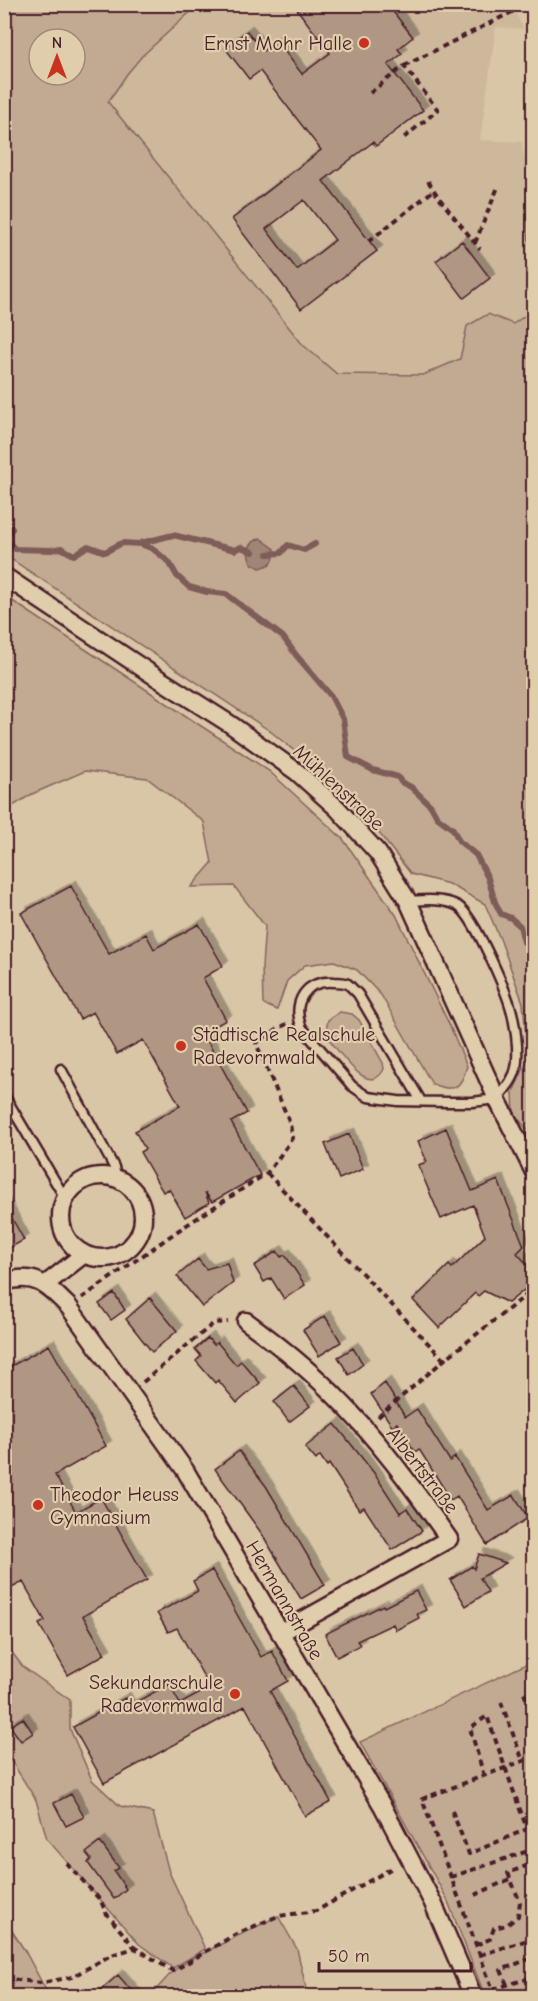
<svg xmlns="http://www.w3.org/2000/svg" width="538" height="2001" font-family="'Comic Neue',sans-serif">
<style>
.built{fill:#cdb89c}
.green{fill:#c2aa92;stroke:#86645e;stroke-width:1.5;fill-rule:evenodd}
.water{fill:#a08476;stroke:#7e5c58;stroke-width:1.5}
.lines{fill:none;stroke-linecap:round;stroke-linejoin:round}
.stream{stroke:#7e5c58;stroke-width:6}
.building{fill:#b09783;stroke:#4a1f2b;stroke-width:1.5;fill-rule:evenodd;filter:url(#shadow)}
.lane-casing{stroke:#4a1f2b;stroke-width:13}
.street-casing{stroke:#4a1f2b;stroke-width:21}
.path{stroke:#4a1f2b;stroke-width:4;stroke-dasharray:6 4.5;stroke-linecap:butt}
.lane{stroke:#dfcdab;stroke-width:8}
.street{stroke:#dfcdab;stroke-width:16}
.poi-dot{fill:#c8321e;stroke:#dfcdab;stroke-width:2}
.labels{text-anchor:middle;stroke-width:4.5;stroke-linejoin:round;paint-order:stroke}
.poi-label{font-size:20px;fill:#4a1f2b;stroke:#dfcdab;text-anchor:end}
.street-label{font-size:20px;fill:#4a1f2b;stroke:#dfcdab}
</style>
<defs>
<filter id="shadow"><feDropShadow dx="5.5" dy="-5.5" stdDeviation="0" flood-color="#0004"/></filter>
</defs>
<rect width="100%" height="100%" fill="#d9c6a6"/>
<filter id="ink" filterUnits="userSpaceOnUse"><feTurbulence type="fractalNoise" baseFrequency=".0167" numOctaves="2"/><feDisplacementMap in="SourceGraphic" scale="12" xChannelSelector="R" yChannelSelector="G"/><feConvolveMatrix kernelMatrix="1 2 1 2 8 2 1 2 1" color-interpolation-filters="sRGB"/></filter>
<g filter="url(#ink)">
<!-- built -->
<path class="built" d="M500,4L514,10L524,29L496,27L480,140L522,142L529,181L527,216L531,272L533,279V310L513,324L488,314L460,359L423,376L337,374L303,345L107,102L127,74L142,56L199,5Z"/>
<!-- green -->
<path class="green" d="M4,5H198L142,56L127,74L108,102L303,345L337,374L423,375L460,359L467,326L488,314L513,324L533,310V1136L514,1114L513,1092L528,1059L523,1003L501,941L485,904L449,884L411,874L379,833L328,778L270,731L5,555ZM39,39H75V75H39Z
M533,208H534L533,279L531,272L527,216Z
M5,596L269,771L343,839L396,915L450,1026L467,1066C461,1088 455,1093 432,1084L381,995L357,970L334,961L305,965L287,981L277,1010L263,1004L262,966L265,926L234,886L191,887L212,863L204,822L147,778L85,771L32,794L5,811Z
M340,1012L352,1014L359,1020L383,1063L384,1069C369,1099 339,1051 328,1038L326,1032L328,1020Z
M4,1642L23,1667L70,1700V1729L92,1780L120,1806L153,1813L169,1872L205,1949L173,1968L139,1944L47,1839L36,1800L5,1751Z
M533,1661V1996H485L447,1899L360,1742Z
M278,1916L297,1949L308,1996H150L173,1971L191,1959Z
M5,1920L25,1951L49,1996H5Z"/>
<!-- water -->
<path class="water" d="M260,538L275,549C275,561 272,565 260,568L251,563L247,550L253,542Z"/>
<g class="lines">
<!-- stream -->
<path class="stream" d="M4,520L12,529L4,537
M4,538L15,549L51,550L61,548L74,555L88,546L105,552L122,543L141,544L153,549L169,562L177,576L189,587L207,592L226,594L283,637L296,655L331,696L343,719L348,757L373,770L398,777L401,782L411,787L431,806L437,817L453,829L459,841L476,855L488,878L495,902L501,914L511,918L520,926L524,942
M141,543L173,535L235,550L241,547L253,552
M268,554L281,553L288,545L304,550L315,544"/>
</g>
<!-- building -->
<path class="building" d="M293,4H387L413,37L398,49L402,54L388,65L423,110L376,146L373,142L323,181L377,251L301,309L232,219L321,150L260,71L249,79L225,48L247,31L263,51L276,40L302,74L330,53ZM304,200L335,240L297,270L266,229Z
M462,241L490,278L464,298L436,261Z
M71,886L109,954L146,934L154,949L199,924L223,966L203,978L226,1020L203,1033L247,1113L231,1122L260,1175L212,1202L205,1192L209,1203L185,1217L169,1189L163,1192L140,1152L145,1149L135,1131L180,1106L143,1040L117,1054L93,1012L80,1019L21,913Z
M446,1128L472,1191L498,1180L524,1246L517,1253L534,1272V1282L508,1303L484,1291L478,1296L475,1293L439,1328L413,1300L449,1265L452,1268L485,1236L473,1205L441,1219L418,1165L427,1162L418,1141Z
M349,1134L363,1169L339,1179L325,1144Z
M4,1204L24,1240L4,1251Z
M277,1251L281,1257L285,1255L305,1285L284,1299L271,1278L264,1282L254,1266Z
M198,1259L206,1269L227,1263L233,1283L202,1307L177,1276Z
M114,1293L125,1310L111,1320L99,1304Z
M150,1298L177,1331L152,1352L126,1319Z
M325,1316L341,1342L319,1356L303,1330Z
M208,1338L214,1345L217,1342L236,1365L241,1361L260,1383L237,1403L218,1380L215,1383L196,1361L201,1356L195,1349Z
M49,1345L106,1446L55,1475L76,1512L101,1498L147,1580L83,1616L105,1654L68,1675L39,1624L45,1621L23,1582L4,1592V1370Z
M353,1348L363,1364L349,1375L338,1357Z
M385,1383L405,1417L417,1409L450,1461L455,1457L488,1510L514,1495L528,1518L487,1545L457,1496L451,1500L419,1449L415,1452L397,1423L392,1426L371,1394Z
M294,1386L310,1406L289,1422L274,1402Z
M335,1424L374,1473L400,1513L407,1508L422,1531L392,1550L364,1507L359,1510L329,1464L327,1466L320,1456L316,1460L305,1447Z
M239,1451L266,1486L325,1585L301,1599L262,1534L215,1469Z
M479,1554L506,1563L480,1578L488,1592L466,1606L450,1580L472,1566L474,1569Z
M212,1570L261,1657L272,1651L288,1681L270,1691L331,1802L305,1816L245,1706L104,1783L73,1727L125,1698L129,1706L169,1684L180,1704L210,1688L177,1628L168,1632L157,1613L198,1591L193,1581Z
M416,1591L426,1610L417,1614L419,1618L396,1630L393,1624L357,1641L360,1645L337,1657L325,1634L383,1605L384,1607Z
M23,1718L33,1733L21,1741L10,1726Z
M71,1794L84,1817L66,1826L54,1803Z
M100,1842L119,1868L114,1871L126,1889L114,1899L88,1863L91,1859L86,1853Z
M118,1975L136,1996H94Z"/>
<g class="lines">
<defs>
<path id="lane" d="M408,901C424,900 443,898 458,906C475,917 509,996 513,1017C516,1032 519,1053 516,1068C514,1080 504,1090 497,1099L472,1102H448L398,1101L368,1097L352,1086L302,1028C291,1003 306,979 334,982C339,982 344,982 348,984C351,987 355,991 358,994L421,1101
M61,1069L114,1167L116,1178
M4,1095L65,1198"/>
<path id="street" d="M4,576L156,677L230,724L297,772L337,808L378,853L408,901L497,1099L534,1172
M61 1217a41 41 0 1 1 82 0a41 41 0 1 1-82 0Z
M4,1282C36,1272 48,1286 69,1307L185,1470L383,1807L433,1903L473,1996
M46,1284L83,1255
M246,1321C276,1343 305,1366 331,1392C375,1435 414,1489 449,1539L280,1633"/>
</defs>
<!-- lane casing -->
<use href="#lane" class="lane-casing"/>
<!-- street casing -->
<use href="#street" class="street-casing"/>
<!-- path -->
<path class="path" d="M4,19L12,4
M404,66L516,10
M370,93L404,66L438,110L401,140
M428,181L439,198L480,249
M369,241L434,190
M475,243L498,187
M534,631L530,647L534,691
M267,1173L444,1360
M82,1298L179,1230L267,1173L288,1145L292,1138L290,1123L256,1043L288,1023
M143,1382L214,1323L228,1322
M378,1417L444,1360L534,1289
M524,1693L534,1721
M501,1702L523,1761
M484,1776L470,1728L487,1716L534,1849
M452,1811L469,1854L527,1829
M67,1863L101,1901L106,1913L135,1948
M451,1877L534,1849
M475,1895L510,1879
M476,1945L490,1939L494,1928L507,1925L518,1916L520,1902L508,1873L534,1863
M480,1955L534,1938
M4,1978L41,1983L72,1977L111,1955L135,1948L173,1971L236,1934L278,1916L316,1911L394,1867
M507,1985L501,1970L534,1957
M493,1989L534,1977
M495,1996L422,1799L534,1757"/>
<!-- lane -->
<use href="#lane" class="lane"/>
<!-- street -->
<use href="#street" class="street"/>
</g>
</g>
<!-- markers -->
<g class="poi-dot">
<circle cx="364" cy="43" r="6"/>
<circle cx="181" cy="1046" r="6"/>
<circle cx="38" cy="1505" r="6"/>
<circle cx="235" cy="1694" r="6"/>
</g>
<g class="labels">
<!-- poi labels -->
<g class="poi-label">
<text x="352" y="50">Ernst Mohr Halle</text>
<text x="193" y="1041" text-anchor="start">Städtische Realschule<tspan x="193" dy="23">Radevormwald</tspan></text>
<text x="50" y="1501" text-anchor="start">Theodor Heuss<tspan x="50" dy="23">Gymnasium</tspan></text>
<text x="223" y="1689">Sekundarschule<tspan x="223" dy="23">Radevormwald</tspan></text>
</g>
<!-- street labels -->
<g class="street-label">
<text transform="translate(339 787) rotate(43)" y="7">Mühlenstraße</text>
<text transform="translate(423 1470) rotate(52)" y="7">Albertstraße</text>
<text transform="translate(285 1600) rotate(60)" y="7">Hermannstraße</text>
</g>
</g>
<!-- margin -->
<rect width="538" height="2001" fill="none" stroke="#dfcdab" stroke-width="24"/>
<rect x="12" y="12" width="514" height="1977" fill="none" stroke="#4a1f2b" stroke-width="2" filter="url(#ink)"/>
<!-- north arrow -->
<g transform="translate(57 57)"><circle r="28" fill="#dfcdab" stroke="#a38778" stroke-width="1.5"/>
<path d="M0-4.5L10 22L0 15L-10 22Z" fill="#c8321e"/>
<text y="-9" font-size="16" font-weight="bold" text-anchor="middle" fill="#4a1f2b">N</text>
</g>
<!-- scale -->
<path d="M319 1962v9h152v-9" fill="none" stroke="#4a1f2b" stroke-width="3"/>
<text x="328" y="1962" font-size="18" fill="#4a1f2b" stroke="#dfcdab" stroke-width="4.5" paint-order="stroke">50 m</text>
</svg>
